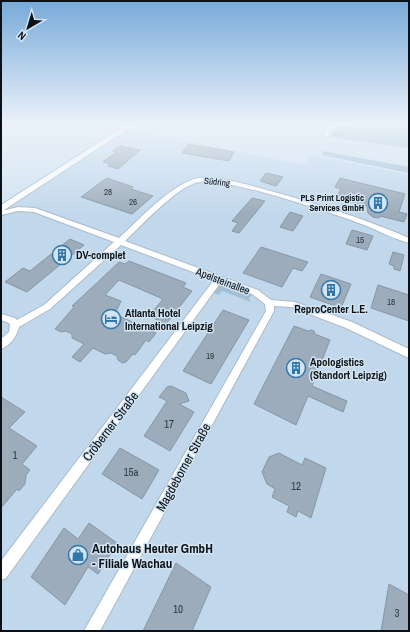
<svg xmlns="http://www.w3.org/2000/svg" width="410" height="632" font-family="'Archivo Narrow',sans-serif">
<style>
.built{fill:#c1d8ec}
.green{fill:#a2bfd7}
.building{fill:#9cacba;stroke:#8796a4}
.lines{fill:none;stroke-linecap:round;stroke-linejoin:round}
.minor-casing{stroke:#aabac9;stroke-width:2}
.secondary-casing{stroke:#aabac9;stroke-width:2}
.minor{fill:#fff;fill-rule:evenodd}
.secondary{fill:#fff;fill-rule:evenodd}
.labels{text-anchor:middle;stroke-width:3;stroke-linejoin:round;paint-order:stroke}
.far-street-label{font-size:9px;fill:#0b1116;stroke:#d2e3f2}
.number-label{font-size:9px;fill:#2f383f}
.far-poi-label{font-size:9px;font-weight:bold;fill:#0b1116;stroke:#d2e3f2;text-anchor:end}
.poi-label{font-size:11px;font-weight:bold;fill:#0b1116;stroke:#d2e3f2;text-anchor:start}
.street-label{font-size:11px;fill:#0b1116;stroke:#d2e3f2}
.near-number-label{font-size:11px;fill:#2f383f}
.near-street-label{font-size:13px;fill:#0b1116;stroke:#d2e3f2}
.near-poi-label{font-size:13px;font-weight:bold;fill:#0b1116;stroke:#d2e3f2;text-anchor:start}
</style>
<rect width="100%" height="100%" fill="#d2e3f2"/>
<!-- built -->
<path class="built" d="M126,129L304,165L312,155L409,175V631H1V209Z"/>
<!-- green -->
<path class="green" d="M333,125H409V148L336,138L327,135Z
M323,151L409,167V173L321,155Z
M221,284L252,295L249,298L251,302L222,291L219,295L213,293Z"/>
<!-- building -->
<path class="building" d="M340,125H349L341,136L334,135Z
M189,144L234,152L229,161L182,153Z
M120,146L140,150L118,169L108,166L111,164L103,162L116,152L113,151Z
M266,173L283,177L276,186L260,181Z
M107,178L133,187L131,189L153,196L132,214L81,197Z
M340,178L405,194L399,212L407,214L404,222L380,216L379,218L373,217L368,213L367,206L336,198L341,189L335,187Z
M252,198L265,201L239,233L232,231L238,223L232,221Z
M290,212L303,216L293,231L280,227Z
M352,230L373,236L367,250L346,244Z
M70,239L84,245L27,292L5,282L23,268L30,271Z
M261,247L308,262L302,271L293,268L282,287L243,273Z
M393,252L404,255L400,271L394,269V266L389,264Z
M129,261L186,283L183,287L192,291L166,324L149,316L163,299L119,280L105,295L121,301L115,314L156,333L149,342L146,340L135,355L133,354L126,362L122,363L118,360L117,356L111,353L105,354L93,348L80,362L72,357L84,344L72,338V334L66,331L61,332L55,329L74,307L72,306L100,280L119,262L125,264Z
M321,274L351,284L341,308L310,297Z
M378,285L409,295V321L371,308Z
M223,310L249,320L211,384L183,371Z
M294,326L308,331L311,330L314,331L315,334L330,340L312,386L347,401L343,412L308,396L296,425L254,404Z
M171,386L186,393L189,401L179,404L194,412L170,451L144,436L167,401L159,397L167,387Z
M1,397L25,412L9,428L37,446L22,464L30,470L26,475L25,484L19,491L17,489L1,508Z
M120,448L159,470L142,499L102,474Z
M279,453L302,465L305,458L326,468L311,518L298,511L296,517L287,512L289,506L272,497L275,489L267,484L262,472L269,457Z
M89,523L117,543L98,574L88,567L65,605L31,577L64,528L78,539Z
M176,563L211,587L192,631H143Z
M389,584L409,595V631H381Z"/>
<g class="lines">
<defs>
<path id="minor" d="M330,125H335L329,136H325L324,135Z
M198,178C222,176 244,184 267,190C315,203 363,218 409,238V243C394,239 379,231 364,225C335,214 219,174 195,183C174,190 142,225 125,241L258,290L271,300L295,302L352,322L409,349V358L346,328L291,307L274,306V311L100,631H84L266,311L265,304L252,294L221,282L6,578L1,580V561L214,280L121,245L50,309L19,327C17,336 10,346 1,349V339L9,332L10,325L9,323L1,320V314L15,318L17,320L44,305L114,242L34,212L18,211L1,215V211L18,207L35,208L119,238C140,219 170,185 198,178Z"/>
<path id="secondary" d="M126,125H134L1,212V205Z"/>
</defs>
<!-- minor casing -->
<use href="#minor" class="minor-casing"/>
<!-- secondary casing -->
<use href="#secondary" class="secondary-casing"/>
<!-- minor -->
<use href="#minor" class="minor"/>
<!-- secondary -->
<use href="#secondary" class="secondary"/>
</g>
<!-- sky -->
<linearGradient id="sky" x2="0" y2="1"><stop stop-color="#77aad8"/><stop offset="0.58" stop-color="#ebf2f9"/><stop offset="1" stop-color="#ebf2f9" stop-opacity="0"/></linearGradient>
<rect width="410" height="214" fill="url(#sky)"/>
<!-- icons -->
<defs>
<symbol id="building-ring" viewBox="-11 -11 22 22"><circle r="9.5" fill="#d2e3f2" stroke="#3177ac" stroke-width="1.5"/><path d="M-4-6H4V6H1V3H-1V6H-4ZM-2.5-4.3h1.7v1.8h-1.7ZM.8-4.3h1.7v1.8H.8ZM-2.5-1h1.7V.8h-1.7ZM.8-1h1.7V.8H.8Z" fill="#3177ac"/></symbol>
<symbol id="hotel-ring" viewBox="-11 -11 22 22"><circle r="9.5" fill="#d2e3f2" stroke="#3177ac" stroke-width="1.5"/><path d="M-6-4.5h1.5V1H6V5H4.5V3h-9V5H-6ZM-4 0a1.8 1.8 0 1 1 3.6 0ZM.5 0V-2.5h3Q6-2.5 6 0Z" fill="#3177ac"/></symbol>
<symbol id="shop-ring" viewBox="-11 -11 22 22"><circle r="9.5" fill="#d2e3f2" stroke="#3177ac" stroke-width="1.5"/><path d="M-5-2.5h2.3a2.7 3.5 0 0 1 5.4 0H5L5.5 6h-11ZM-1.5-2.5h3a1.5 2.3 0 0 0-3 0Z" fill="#3177ac"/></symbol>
</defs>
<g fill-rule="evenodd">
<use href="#building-ring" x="367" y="192" width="22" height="22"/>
<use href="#building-ring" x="51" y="244" width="22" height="22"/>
<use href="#building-ring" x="320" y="279" width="22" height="22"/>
<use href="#hotel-ring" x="100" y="308" width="22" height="22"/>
<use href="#building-ring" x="285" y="357" width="22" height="22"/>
<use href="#shop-ring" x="67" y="544" width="22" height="22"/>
</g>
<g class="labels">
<!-- far-street labels -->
<g class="far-street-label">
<text transform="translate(217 182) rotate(6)" y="3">Südring</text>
</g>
<!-- number labels -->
<g class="number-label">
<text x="108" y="195">28</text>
<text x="133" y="205">26</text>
<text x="360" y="243">15</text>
<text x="391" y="305">18</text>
<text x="210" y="359">19</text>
</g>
<!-- far-poi labels -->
<g class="far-poi-label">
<text x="364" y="201">PLS Print Logistic<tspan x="364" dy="10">Services GmbH</tspan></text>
</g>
<!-- poi labels -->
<g class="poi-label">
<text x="76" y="259">DV-complet</text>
<text x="331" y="313" text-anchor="middle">ReproCenter L.E.</text>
<text x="125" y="317">Atlanta Hotel<tspan x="125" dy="13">International Leipzig</tspan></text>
<text x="310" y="366">Apologistics<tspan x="310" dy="13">(Standort Leipzig)</tspan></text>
</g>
<!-- street labels -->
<g class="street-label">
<text transform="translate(223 281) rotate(21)" y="4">Apelsteinallee</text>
</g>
<!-- near-number labels -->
<g class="near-number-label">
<text x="169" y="428">17</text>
<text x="15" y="459">1</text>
<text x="131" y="476">15a</text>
<text x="296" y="490">12</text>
<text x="178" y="613">10</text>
<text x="397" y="617">3</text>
</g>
<!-- near-street labels -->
<g class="near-street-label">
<text transform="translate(110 426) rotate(-53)" y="5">Cröberner Straße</text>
<text transform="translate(183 467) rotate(-61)" y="5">Magdeborner Straße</text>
</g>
<!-- near-poi labels -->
<g class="near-poi-label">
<text x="92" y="553">Autohaus Heuter GmbH<tspan x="92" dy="15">- Filiale Wachau</tspan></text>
</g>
</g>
<!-- border -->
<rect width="410" height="632" fill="none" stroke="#0b1116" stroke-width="4"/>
<!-- north arrow -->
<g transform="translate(28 28) rotate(218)" stroke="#d2e3f2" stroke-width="3" paint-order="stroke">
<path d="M0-3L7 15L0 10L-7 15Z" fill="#0b1116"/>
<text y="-6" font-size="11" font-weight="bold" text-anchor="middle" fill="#0b1116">N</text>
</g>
</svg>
